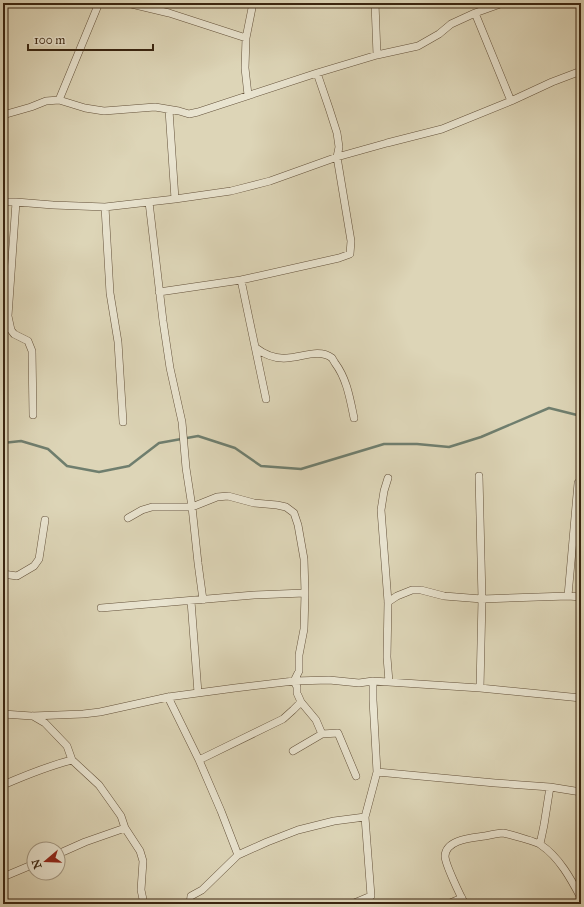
<svg xmlns="http://www.w3.org/2000/svg" width="584" height="907" font-family="'IM FELL Great Primer',serif">
<style>
.lines{fill:none;stroke-linecap:round;stroke-linejoin:round}
.stream{stroke:#6f7e6e;stroke-width:2.5}
.street-casing{stroke:#63513a;stroke-width:8}
.street{stroke:#e9e4d0;stroke-width:7}
</style>
<rect width="100%" height="100%" fill="#ddd5b7"/>
<filter id="stains"><feTurbulence type="fractalNoise" baseFrequency=".005" numOctaves="4"/><feColorMatrix values="0 0 0 0 .2 0 0 0 0 .09 0 0 0 0 .02 0 0 0 .5 -.17"/></filter>
<radialGradient id="worn" r=".72"><stop offset=".6" stop-color="#630" stop-opacity="0"/><stop offset="1" stop-color="#630" stop-opacity=".3"/></radialGradient>
<g class="lines">
<!-- stream -->
<path class="stream" d="M3,443L21,441L48,449L67,466L99,472L129,466L159,443L198,436L235,448L261,466L301,469L384,444H417L449,447L481,437L549,408L581,416"/>
<defs>
<path id="street" d="M127,3L169,13L246,38
M375,3L377,55
M475,13L511,101
M248,95L245,68L246,38L253,3
M59,100L99,3
M169,110L175,199
M3,115L31,107L46,101L59,100L85,108L104,111L155,107L179,111L189,114L198,112L317,73L377,55L418,46L439,34L451,24L475,13L503,3
M3,202H16L53,205L105,207L175,199L231,191L270,181L337,157L387,143L442,129L511,101L552,82L581,71
M16,202L8,316L11,330L14,334L28,341L32,351L33,415
M149,202L163,321L170,368L182,422L186,468L192,507L198,563L203,600
M105,207L110,293L118,342L123,422
M241,280L266,399
M159,292L241,280L339,258L350,254L351,241L337,157L339,147L337,133L329,108L317,73
M256,348C265,355 274,359 287,358C300,358 319,348 332,358C332,358 335,363 335,363C347,379 350,399 354,418
M479,476L482,599L480,688
M388,478L384,491L381,510L388,602L387,657L389,682
M128,518L142,510L152,507H192L217,497L228,496L254,503L277,505L286,507L294,513L298,525L304,559L305,593L304,629L299,655V671L294,681L297,687V693L301,702L316,720L322,734L338,733L356,776
M3,574L17,576L34,566L39,559L45,520
M568,596L578,483
M191,601L198,693
M388,602L397,596L412,590H421L444,596L482,599L568,596L581,597
M101,608L254,595L305,593
M373,681L480,688L581,698
M168,697L199,760L221,811L238,855
M3,714L32,716L83,714L100,712L168,697L235,688L294,681L329,680L359,683L373,681V700L377,772L365,817L371,896L352,904
M33,716L45,723L67,746L72,760L99,785L121,816L125,828L140,851L143,861L141,890L144,904
M293,751L322,734
M199,760L283,719L293,710L301,702
M377,772L495,783L550,787L581,792
M3,785C26,775 48,766 72,760
M540,844L544,825L550,787
M58,854L85,842L125,828
M3,877L34,864
M190,904L191,896L202,890L238,855L267,842L298,830L334,821L365,817
M448,904L462,898
M465,904C461,897 445,864 445,856C446,839 473,838 485,836C491,835 498,833 503,833C508,834 538,842 541,845C559,857 571,879 581,898"/>
</defs>
<!-- street casing -->
<use href="#street" class="street-casing"/>
<!-- street -->
<use href="#street" class="street"/>
</g>
<!-- margin -->
<rect width="584" height="907" fill="none" stroke="#ddd5b7" stroke-width="16"/>
<rect x="4" y="4" width="576" height="899" fill="none" stroke="#3a2510" stroke-width="2"/>
<rect x="8" y="8" width="568" height="891" fill="none" stroke="#3a2510"/>
<!-- north arrow -->
<g transform="translate(46 861) rotate(251)"><circle r="19" fill="#e9e4d0" stroke="#a39883"/>
<path d="M0-3L7 15L0 10L-7 15Z" fill="#8f2418"/>
<text y="-6" font-size="11" font-weight="bold" text-anchor="middle" fill="#3a2510">N</text>
</g>
<!-- scale -->
<path d="M28 44v6h125v-6" fill="none" stroke="#3a2510" stroke-width="2"/>
<text x="34" y="44" font-size="12" fill="#3a2510" stroke="#e9e4d0" stroke-width="3" paint-order="stroke">100 m</text>
<rect width="100%" height="100%" filter="url(#stains)"/>
<rect width="100%" height="100%" fill="url(#worn)"/>
</svg>
